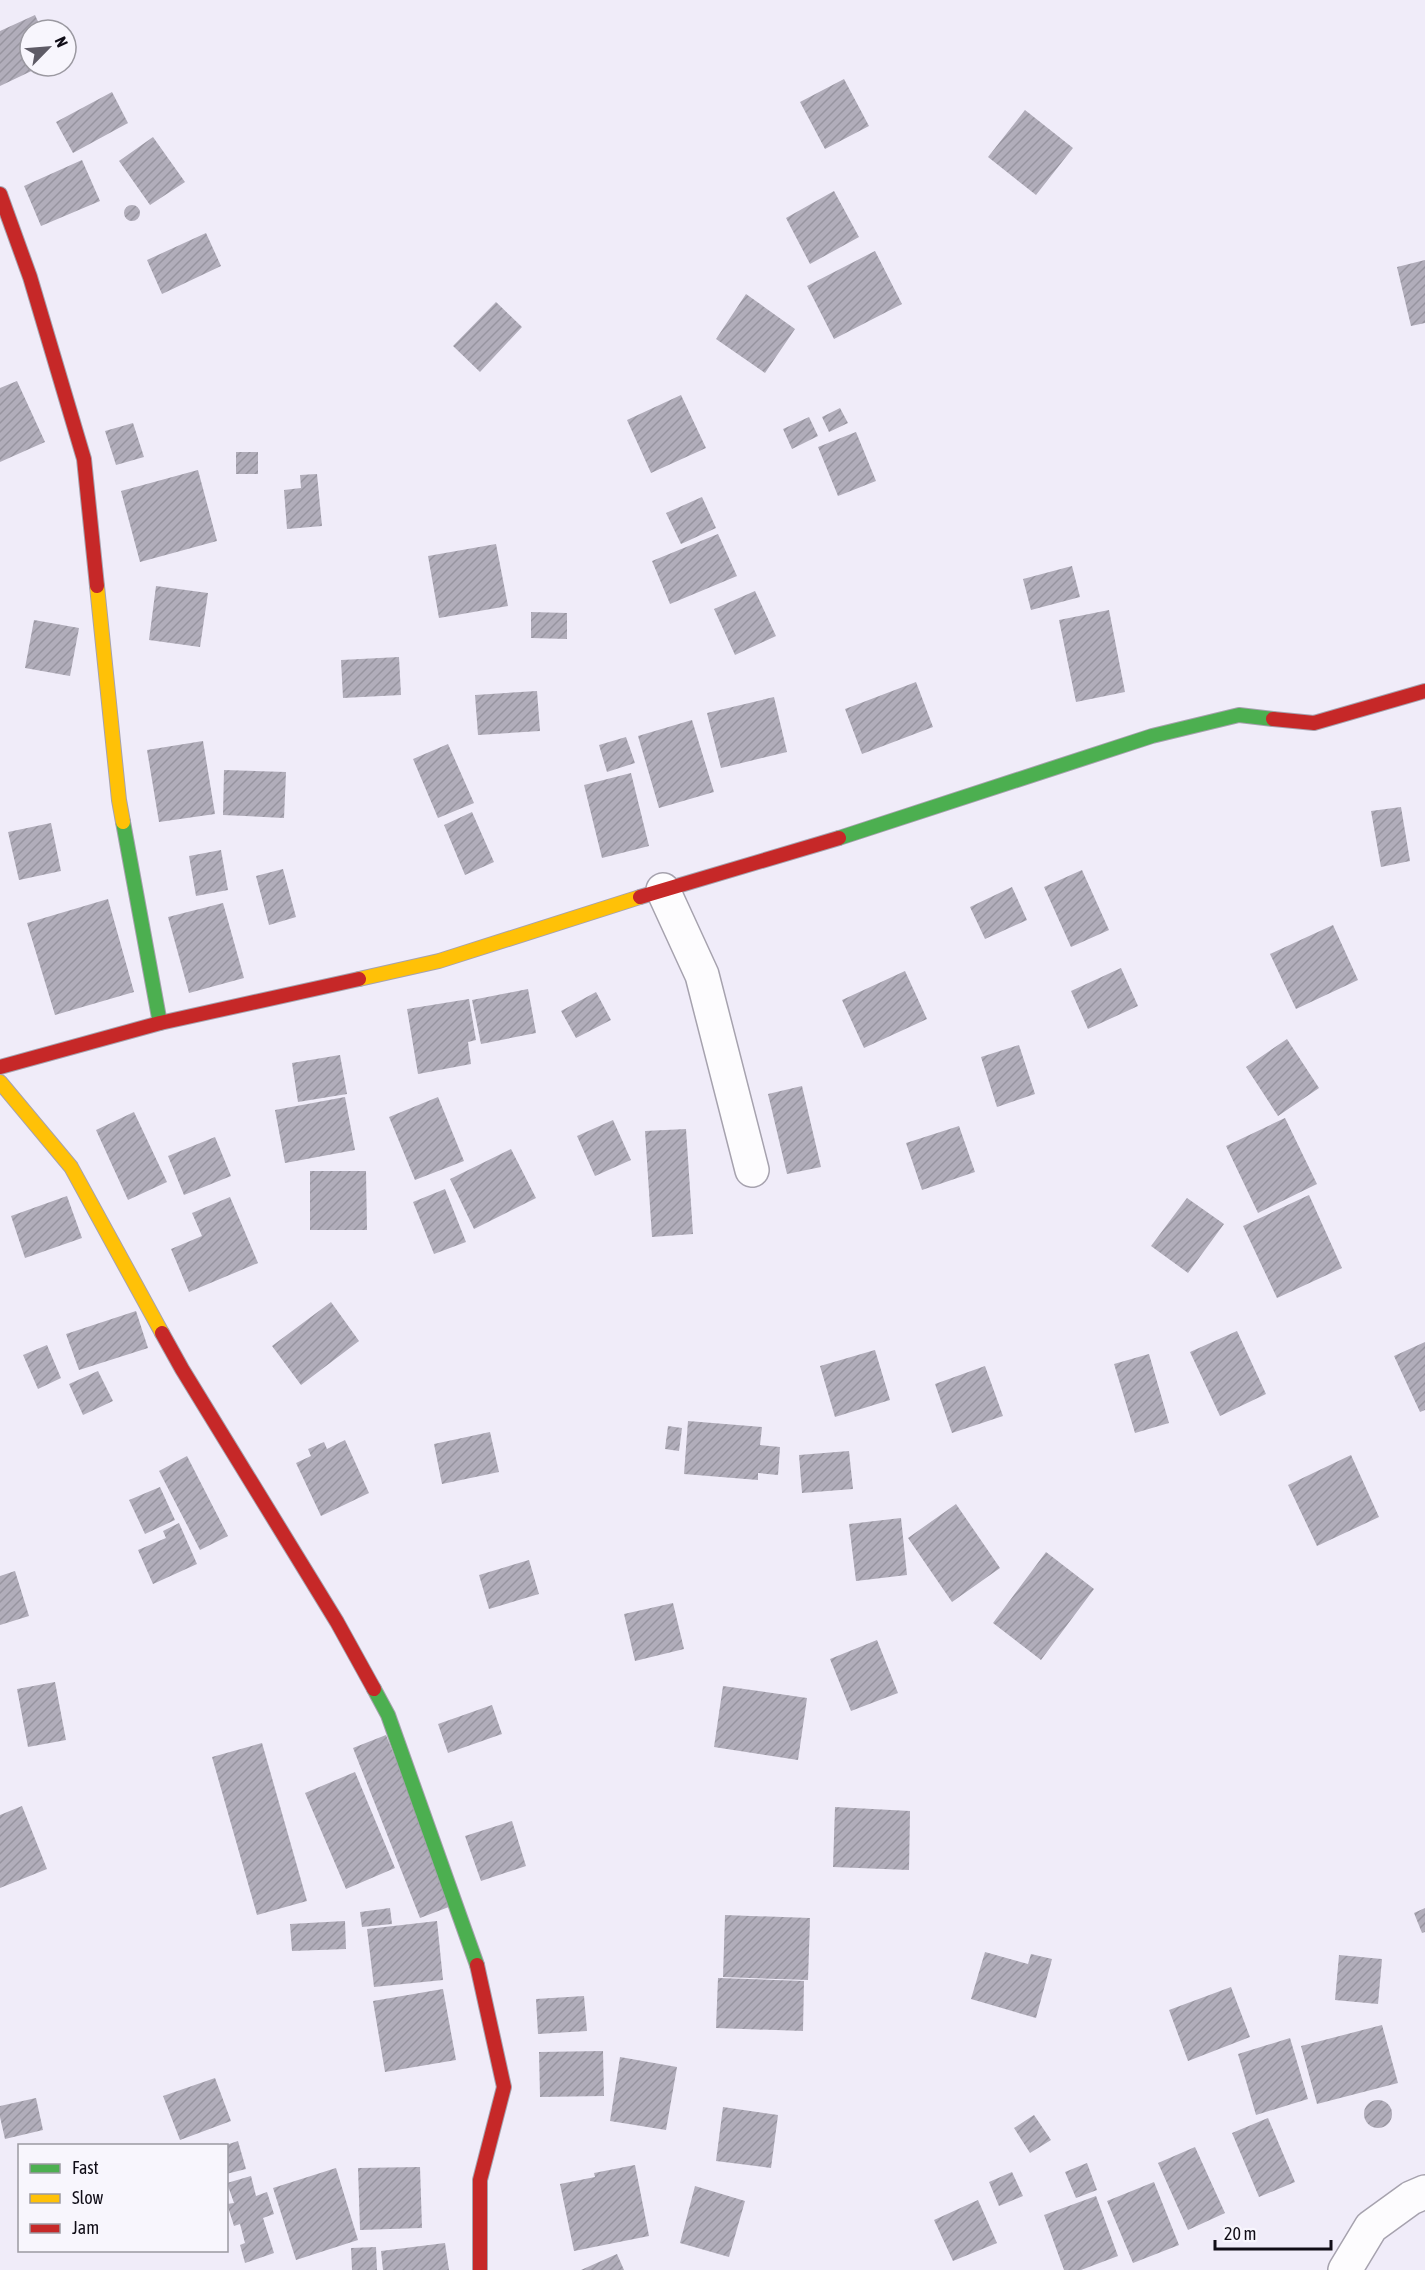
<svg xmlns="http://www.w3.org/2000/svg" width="1425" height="2270" font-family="'Asap Condensed',sans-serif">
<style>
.building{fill:url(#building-hatch)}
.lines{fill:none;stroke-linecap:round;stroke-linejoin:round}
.street-casing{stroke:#a6a2ae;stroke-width:36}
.fast-casing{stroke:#a6a2ae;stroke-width:16}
.slow-casing{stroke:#a6a2ae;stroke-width:16}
.jam-casing{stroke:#a6a2ae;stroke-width:16}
.street{stroke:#fdfcfe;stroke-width:33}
.fast{stroke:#4caf50;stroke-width:14}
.slow{stroke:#ffc107;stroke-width:14}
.jam{stroke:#c62828;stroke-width:14}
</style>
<defs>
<pattern id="building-hatch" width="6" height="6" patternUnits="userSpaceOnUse" patternTransform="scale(1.5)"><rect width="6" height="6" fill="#b1adba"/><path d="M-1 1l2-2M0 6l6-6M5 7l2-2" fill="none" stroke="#97949f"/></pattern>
</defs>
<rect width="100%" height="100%" fill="#f0ecf9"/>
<!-- building -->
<path class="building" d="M35,15L42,30H30V66H42L0,86V31Z
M844,79L869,126L825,149L800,102Z
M112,92L128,123L73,153L56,122Z
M1025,110L1073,148L1036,195L988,157Z
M153,137L185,182L150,205L119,161Z
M82,160L100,201L41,226L24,186Z
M834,191L859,237L810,264L786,218Z
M124 213a8 8 0 1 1 16 0a8 8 0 1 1-16 0Z
M206,233L221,266L162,294L147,260Z
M875,251L902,304L834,339L807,286Z
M1425,260V323L1411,326L1397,267Z
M746,294L795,329L765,373L716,339Z
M496,302L522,327L480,372L453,346Z
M17,381L45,442L0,462V388Z
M681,395L706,448L651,473L627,420Z
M840,408L848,423L829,432L822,417Z
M809,417L818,436L792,449L783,429Z
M133,423L144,457L116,465L105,431Z
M856,432L876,481L838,496L818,447Z
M236,452H258V474H236Z
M198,470L217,541L140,562L121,491Z
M317,474L322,526L287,529L284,490L301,488L300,475Z
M702,497L716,528L681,544L666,513Z
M718,534L737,576L670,604L652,561Z
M496,544L508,606L439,618L428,556Z
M1072,566L1080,597L1031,610L1023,579Z
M156,586L208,593L200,647L149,640Z
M755,591L776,636L735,655L714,609Z
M1109,610L1125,692L1076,702L1059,620Z
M531,612L567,613V639L531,638Z
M34,620L79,628L70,676L25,668Z
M399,657L401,695L343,698L341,660Z
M916,682L933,727L862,754L845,709Z
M537,691L540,731L478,735L475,695Z
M774,697L787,752L721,768L707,713Z
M692,720L714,792L659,808L638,736Z
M626,737L635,763L607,772L599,745Z
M203,741L215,814L159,822L147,750Z
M448,744L474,803L438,818L413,759Z
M224,770L286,772L284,818L223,815Z
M631,773L649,846L602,858L584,785Z
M1401,807L1410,861L1381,867L1371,811Z
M472,812L494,862L465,875L444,825Z
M51,823L61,871L19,880L8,832Z
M221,850L228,890L196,896L189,856Z
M283,869L296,917L269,925L256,876Z
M1082,870L1109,930L1071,947L1044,887Z
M1012,887L1027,920L985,939L970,907Z
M108,899L134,992L55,1015L27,923Z
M223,903L244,978L189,993L168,917Z
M1333,925L1358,980L1296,1009L1270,954Z
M1121,968L1138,1006L1088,1029L1071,991Z
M905,971L927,1019L864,1048L842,1000Z
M528,989L536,1033L481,1044L472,1000Z
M596,992L611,1020L576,1038L561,1011Z
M469,999L476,1040L468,1042L471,1064L418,1074L407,1009Z
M1287,1039L1319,1088L1278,1116L1246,1067Z
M1019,1045L1035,1094L997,1107L981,1057Z
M340,1055L347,1094L298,1102L292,1063Z
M802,1086L821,1167L787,1174L768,1094Z
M345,1097L355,1150L285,1163L275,1110Z
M438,1097L464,1161L415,1180L389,1117Z
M134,1112L167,1182L128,1200L96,1130Z
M1285,1118L1317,1184L1258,1213L1226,1146Z
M613,1120L631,1160L595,1176L577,1136Z
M959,1126L975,1172L922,1190L906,1143Z
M686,1129L693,1234L652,1237L645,1131Z
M215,1137L231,1176L184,1195L168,1156Z
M511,1149L536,1198L474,1229L450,1179Z
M310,1171H366L367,1230H310Z
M445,1189L466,1242L434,1254L413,1202Z
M1309,1195L1342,1268L1277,1298L1243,1226Z
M67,1196L82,1238L25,1258L11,1216Z
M230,1197L258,1263L189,1292L171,1249L202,1236L192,1213Z
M1187,1198L1224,1224L1188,1273L1151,1246Z
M331,1302L359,1341L301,1385L272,1346Z
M136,1311L148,1348L79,1370L66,1334Z
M1237,1331L1266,1394L1220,1416L1190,1352Z
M1425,1342V1410L1420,1412L1394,1356Z
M47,1345L61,1378L38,1389L23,1355Z
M875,1350L890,1400L835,1417L820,1366Z
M1149,1354L1169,1423L1135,1433L1114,1364Z
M985,1366L1003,1416L952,1433L935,1384Z
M98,1371L113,1401L83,1415L69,1384Z
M688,1421L762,1427L760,1445L780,1447L778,1475L758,1473V1480L684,1474Z
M668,1426L682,1428L679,1451L665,1449Z
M490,1432L499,1472L442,1484L434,1444Z
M345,1440L369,1493L321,1516L296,1463L311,1456L308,1449L324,1442L327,1449Z
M849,1451L853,1489L802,1493L799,1455Z
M1351,1455L1379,1517L1317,1546L1288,1485Z
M187,1456L228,1536L200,1550L159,1471Z
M160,1487L175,1520L145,1534L129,1500Z
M956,1504L1000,1568L952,1602L908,1538Z
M901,1518L907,1575L856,1581L849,1524Z
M179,1523L197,1564L153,1584L138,1550L166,1538L163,1531Z
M1046,1552L1094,1589L1041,1660L993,1623Z
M529,1560L539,1594L489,1609L479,1575Z
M15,1571L29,1616L0,1625V1576Z
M673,1603L684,1649L635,1661L624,1614Z
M877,1640L898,1693L851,1711L830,1659Z
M55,1682L66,1740L28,1747L17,1689Z
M723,1686L807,1698L798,1760L714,1747Z
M492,1705L502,1734L448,1753L438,1724Z
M386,1735L454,1905L420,1918L353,1748Z
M262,1743L307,1901L257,1915L212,1757Z
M355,1772L395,1868L346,1889L305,1793Z
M22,1806L47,1869L0,1888V1815Z
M835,1807L910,1811L909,1870L833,1867Z
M512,1821L526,1866L481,1881L465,1836Z
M390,1908L392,1924L362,1927L360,1912Z
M1425,1908V1932L1422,1933L1414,1913Z
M725,1915L810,1918L808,1980L723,1977Z
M345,1921L346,1949L292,1951L290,1924Z
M437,1921L443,1980L374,1987L367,1929Z
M985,1952L1028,1964L1031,1954L1052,1959L1036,2018L971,1999Z
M1339,1955L1382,1959L1378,2004L1335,2000Z
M718,1978L804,1981L803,2031L716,2028Z
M1231,1987L1250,2037L1188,2061L1169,2010Z
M443,1989L456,2060L385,2072L373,2001Z
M584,1996L587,2031L538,2034L536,1999Z
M1382,2025L1398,2083L1317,2104L1301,2046Z
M1290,2038L1308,2099L1256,2115L1238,2054Z
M603,2051L604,2096L540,2097L539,2052Z
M620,2057L677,2067L666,2130L610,2121Z
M215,2078L231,2121L180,2140L163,2096Z
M36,2098L43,2130L5,2139L0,2117V2106Z
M1364 2114a14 14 0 1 1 28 0a14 14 0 1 1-28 0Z
M723,2107L778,2115L771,2168L716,2161Z
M1034,2115L1051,2140L1030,2153L1014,2128Z
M1268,2118L1295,2182L1259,2197L1232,2133Z
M238,2141L246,2169L226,2174V2145Z
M1195,2147L1225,2213L1188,2230L1158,2163Z
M1087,2163L1097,2190L1076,2198L1065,2172Z
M635,2165L649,2236L574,2251L560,2184L595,2177L594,2173Z
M420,2167L422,2228L360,2230L358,2168Z
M336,2168L358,2240L296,2260L273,2188Z
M1012,2172L1023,2196L999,2206L989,2182Z
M251,2176L256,2196L267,2192L274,2214L263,2218L274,2253L245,2263L240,2245L245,2243L240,2224L234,2226L227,2204L234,2203L227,2183Z
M1154,2182L1179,2245L1133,2263L1107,2201Z
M695,2186L745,2201L729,2257L680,2243Z
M1096,2196L1118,2256L1081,2270H1064L1044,2215Z
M978,2200L997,2243L953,2261L934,2220Z
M445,2243L449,2270H383L381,2251Z
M376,2247L377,2270H352L351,2248Z
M617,2254L624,2270H581Z"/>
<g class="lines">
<defs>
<path id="street" d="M663,890L702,975L752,1170
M1345,2270L1371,2227L1411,2198L1425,2192"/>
<path id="fast" d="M123,822L160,1023
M839,838L1152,736L1239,715L1273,719
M374,1689L388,1715L477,1965"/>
<path id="slow" d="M97,586L119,800L123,822
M359,979L439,961L640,897
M0,1082L71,1167L162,1333"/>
<path id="jam" d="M0,194L30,277L84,459L97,586
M1273,719L1314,723L1425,691
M640,897L839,838
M0,1067L160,1023L359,979
M162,1333L182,1369L337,1622L374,1689
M477,1965L504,2087L480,2180V2270"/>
</defs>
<!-- street casing -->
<use href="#street" class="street-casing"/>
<!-- fast casing -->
<use href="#fast" class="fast-casing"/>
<!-- slow casing -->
<use href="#slow" class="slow-casing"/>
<!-- jam casing -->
<use href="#jam" class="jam-casing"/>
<!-- street -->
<use href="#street" class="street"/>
<!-- fast -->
<use href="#fast" class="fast"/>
<!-- slow -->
<use href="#slow" class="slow"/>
<!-- jam -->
<use href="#jam" class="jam"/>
</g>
<!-- legend -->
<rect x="18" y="2144" width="210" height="108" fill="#f8f6fd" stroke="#9b99a1" stroke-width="1.5"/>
<rect x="30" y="2164" width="30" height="9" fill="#4caf50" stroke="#9b99a1" stroke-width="1.5"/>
<text x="72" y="2174" font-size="18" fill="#100d17">Fast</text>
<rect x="30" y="2194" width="30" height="9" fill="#ffc107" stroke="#9b99a1" stroke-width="1.5"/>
<text x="72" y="2204" font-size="18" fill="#100d17">Slow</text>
<rect x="30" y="2224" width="30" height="9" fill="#c62828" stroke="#9b99a1" stroke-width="1.5"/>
<text x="72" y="2234" font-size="18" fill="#100d17">Jam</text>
<!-- north arrow -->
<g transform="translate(48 48) rotate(65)"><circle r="28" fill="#f8f6fd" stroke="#9b99a1" stroke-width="1.5"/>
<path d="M0-4.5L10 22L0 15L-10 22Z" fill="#5e5b66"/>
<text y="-9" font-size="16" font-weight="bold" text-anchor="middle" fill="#100d17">N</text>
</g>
<!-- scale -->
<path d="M1215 2240v9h116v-9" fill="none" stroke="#100d17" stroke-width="3"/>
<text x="1224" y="2240" font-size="18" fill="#100d17" stroke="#f8f6fd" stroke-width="4.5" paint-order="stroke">20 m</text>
</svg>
